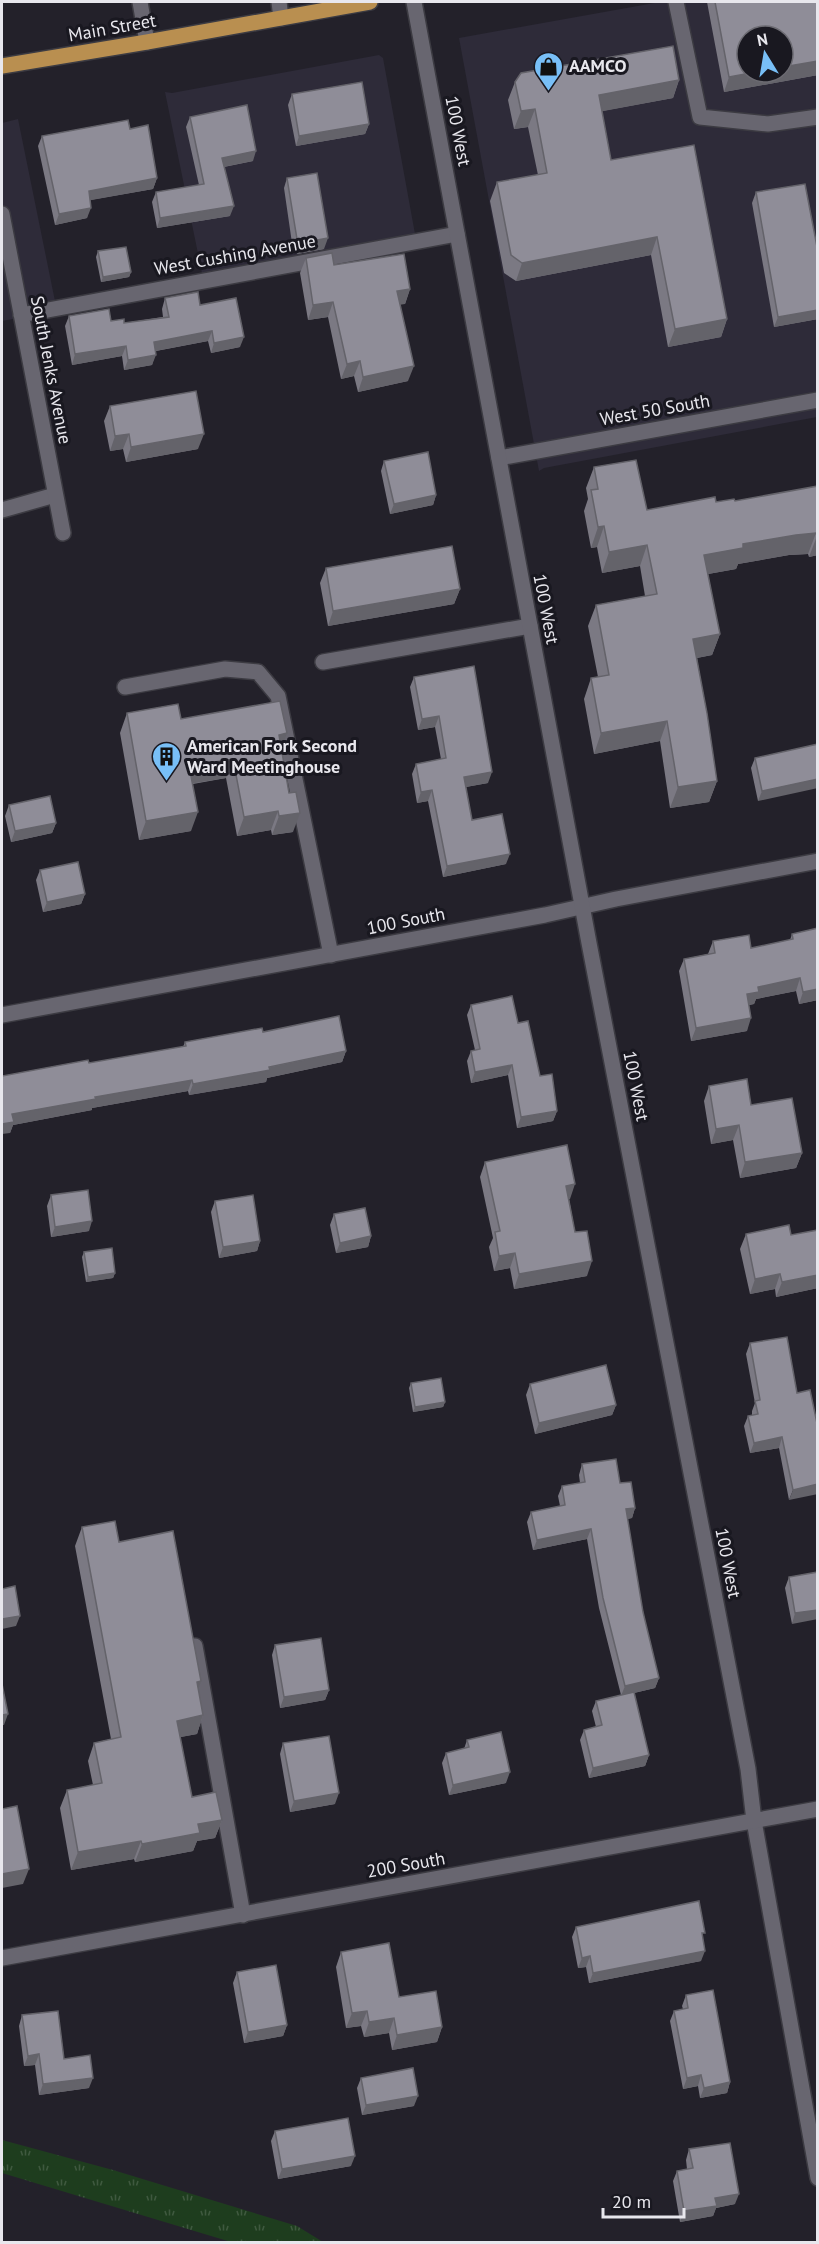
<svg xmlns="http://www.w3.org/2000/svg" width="819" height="2244" font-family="'PT Sans',sans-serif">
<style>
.built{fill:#2e2b39;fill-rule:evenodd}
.grass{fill:url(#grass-tufts)}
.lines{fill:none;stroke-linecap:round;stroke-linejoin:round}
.service-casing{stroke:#3c3b42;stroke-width:18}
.minor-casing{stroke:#3c3b42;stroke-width:18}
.tertiary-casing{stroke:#3c3b42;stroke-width:18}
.primary-casing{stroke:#3c3b42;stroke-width:18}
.service{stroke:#686670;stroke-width:15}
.minor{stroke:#686670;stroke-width:15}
.tertiary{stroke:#686670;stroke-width:15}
.primary{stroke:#b98f50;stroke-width:15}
.wall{fill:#7b7983}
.shaded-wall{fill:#64636a}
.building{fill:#8f8d98;stroke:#64636a;stroke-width:1.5}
.labels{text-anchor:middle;stroke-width:6;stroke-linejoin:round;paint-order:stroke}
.street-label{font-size:18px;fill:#e8e7ed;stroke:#191820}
.poi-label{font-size:18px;font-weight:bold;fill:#e8e7ed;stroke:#191820;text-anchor:start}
</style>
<defs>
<pattern id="grass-tufts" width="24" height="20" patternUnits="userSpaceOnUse" patternTransform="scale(1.5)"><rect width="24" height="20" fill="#1e3d1e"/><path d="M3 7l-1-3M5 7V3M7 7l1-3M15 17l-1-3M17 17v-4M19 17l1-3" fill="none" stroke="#3f593f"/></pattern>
</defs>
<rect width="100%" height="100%" fill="#23212a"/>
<!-- built -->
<path class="built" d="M660,2H817V417L544,468L539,471L459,38ZM747,36H783V72H747Z
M379,55L383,58L417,245L204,283L165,92L172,93Z
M18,119L57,311L2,321V123Z"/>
<!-- grass -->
<path class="grass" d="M2,2140L113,2170L297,2226L323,2242H231L2,2173Z"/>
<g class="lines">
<defs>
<path id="service" d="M140,2L147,42
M279,2L281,18
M676,2L700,117L768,124L818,117
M2,510L55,495
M323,662L530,626
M125,687L225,669L258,672L278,696L331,955
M195,1646L243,1915"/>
<path id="minor" d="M2,214L63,533
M21,315L457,234
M499,458L818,400
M2,1015L545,915L616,899L818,861
M754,1821L818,2178"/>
<path id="tertiary" d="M414,2L589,943L748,1769L754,1821
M2,1958L818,1809"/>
<path id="primary" d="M2,66L147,42L370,2"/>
</defs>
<!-- service casing -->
<use href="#service" class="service-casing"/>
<!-- minor casing -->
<use href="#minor" class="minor-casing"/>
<!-- tertiary casing -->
<use href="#tertiary" class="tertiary-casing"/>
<!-- primary casing -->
<use href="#primary" class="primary-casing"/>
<!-- service -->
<use href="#service" class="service"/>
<!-- minor -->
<use href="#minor" class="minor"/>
<!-- tertiary -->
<use href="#tertiary" class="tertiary"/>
<!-- primary -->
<use href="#primary" class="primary"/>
</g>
<!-- wall -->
<path class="wall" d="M707,2H818V75L724,92Z
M679,80L673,98L602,111L611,160L727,319L721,337L668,347L651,255L516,281L504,273L490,201L497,182L538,175L528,127L514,129L508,100L515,82Z
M292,94L369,124L365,134L296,146L288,105Z
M190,117L253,161L224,167L230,216L157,228L152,202L156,192L199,185L186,127Z
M130,129L157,178L153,189L90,200L87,218L55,225L38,146L42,136Z
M287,178L324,249L297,254L296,249L293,250L284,188Z
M756,192L818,252V319L774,327L752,203Z
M98,251L131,272L129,277L101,282L96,257Z
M306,258L334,265L410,289L405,304H400L408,381L358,392L354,376L341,379L328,317L308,320L300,273Z
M165,298L200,305L240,347L211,353L208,341L156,351L152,365L124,370L122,356L72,365L65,326L69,316L124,323L163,317L162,309Z
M110,406L198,449L126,462L123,449L110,451L104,421Z
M384,461L436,495L433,505L390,514L381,471Z
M594,467L647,510L716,502L735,501L818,486V555L809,557L808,554L789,555L738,564L736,569L708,574L720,634L712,655L697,658L717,781L709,802L670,808L660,741L594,754L584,699L591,678L598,677L588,626L596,605L645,596L640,566L602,573L597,547L591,548L584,511L588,499L586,488Z
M326,568L460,589L454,604L328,626L320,583Z
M414,677L488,783L466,787L472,820L506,864L443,877L428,801L417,803L412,774L416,764L441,759L435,727L418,730L410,687Z
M127,713L181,719L281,748L293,832L272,835L271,830L237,836L226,778L193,784L191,831L139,840L120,733Z
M818,744L758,801L751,768L755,758Z
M9,805L56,823L52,833L11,842L5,816Z
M40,870L85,894L81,904L43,912L36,880Z
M792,934L818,1000L799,1004L796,991L756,999L754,1004L749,1005L747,1031L691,1041L679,971L684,959L708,954L713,941L751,948L790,940Z
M471,1005L518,1023L540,1076L557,1111L553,1121L517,1128L508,1075L471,1083L467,1061L471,1051L475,1050L467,1015Z
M263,1032L346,1051L342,1062L267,1078L266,1082L189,1095L188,1091L92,1108V1110L13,1125L10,1133L2,1076L89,1063L183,1047L185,1042Z
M709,1086L751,1105L802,1153L796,1168L740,1178L733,1140L711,1144L704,1101Z
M485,1162L570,1199H569L575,1232L587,1276L514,1289L510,1268L494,1271L489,1247L493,1238L480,1177Z
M51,1195L89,1231L51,1237L47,1206Z
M215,1201L260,1241L257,1251L219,1258L211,1212Z
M334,1214L371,1236L368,1247L336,1253L330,1225Z
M818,1230V1288L776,1297L775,1289L750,1294L740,1249L746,1234L791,1235Z
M84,1252L115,1273L113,1278L86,1282L82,1257Z
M750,1343L797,1393L818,1428L789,1500L779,1448L750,1453L744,1426L748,1416L752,1415V1411L755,1403L746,1354Z
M411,1383L445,1402L443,1407L413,1412L409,1388Z
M530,1384L616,1405L612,1415L535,1434L526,1395Z
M582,1464L620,1483L635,1508L632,1518L627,1519L643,1612L659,1678L655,1688L634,1693L649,1755L645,1766L589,1778L580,1740L584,1730L596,1727L592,1711L596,1701L621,1695L599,1608L587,1539L533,1550L527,1522L531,1512L560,1506L558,1496L562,1486L580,1483L579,1475Z
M82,1527L119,1542L198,1689L203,1715L197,1734L180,1737L192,1797L222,1820L215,1838L197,1841L193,1851L135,1862L134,1859L71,1870L60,1808L67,1790L93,1785L88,1761L94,1743L111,1739L75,1546Z
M818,1572L792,1624L785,1588L789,1577Z
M275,1645L329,1690L325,1700L280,1708L272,1655Z
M467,1740L506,1783L449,1795L442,1763L446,1753L464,1749Z
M283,1743L335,1804L290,1812L280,1754Z
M576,1927L703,1939L701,1961L589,1983L586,1967L578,1968L572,1937Z
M341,1952L399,1997L442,2027L437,2042L392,2050L389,2033L364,2037L361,2026L346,2028L336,1967Z
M237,1972L287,2025L283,2036L244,2043L233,1983Z
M686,1995L730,2082L727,2093L700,2098L698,2086L683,2089L670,2021L674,2011L683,2009L682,2006Z
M22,2015L64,2059L89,2088L39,2095L35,2065L24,2066L19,2026Z
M361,2078L414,2106L362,2115L357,2088Z
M275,2131L351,2166L278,2179L271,2141Z
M689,2149L735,2204L716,2208L713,2216L680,2222L673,2181L677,2171L687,2169L686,2160Z"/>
<!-- shaded-wall -->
<path class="shaded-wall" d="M818,61V75L724,92L729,77L756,72H783V67Z
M679,80L673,98L593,113L599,95Z
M535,109L528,127L514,129L521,111Z
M369,124L365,134L296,146L299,136Z
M256,151L253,161L218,168L222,158Z
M157,178L153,189L86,201L89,191Z
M234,206L230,216L157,228L160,218Z
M91,208L87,218L55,225L59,214Z
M657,237L651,255L516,281L522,263Z
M328,238L324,249L297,254L301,243Z
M297,239H300L296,249L293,250Z
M131,272L129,277L101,282L103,277Z
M410,289L405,304L392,306L397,291Z
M333,302L328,317L308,320L313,305Z
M818,310V319L774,327L778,317Z
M727,319L721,337L668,347L675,329Z
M212,331L208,341L150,352L154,342Z
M244,337L240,347L211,353L214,343Z
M126,346L122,356L72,365L75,354Z
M156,355L152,365L124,370L128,360Z
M360,361L354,376L341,379L347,364Z
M414,366L408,381L358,392L363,377Z
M129,434L123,449L110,451L115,436Z
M204,434L198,449L126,462L131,447Z
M436,495L433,505L390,514L394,504Z
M604,526L597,547L591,548L598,527Z
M816,533L808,554L789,555L738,564L736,569L697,576L704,555L743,544L796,535Z
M817,536H818V555L809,557Z
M647,545L640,566L602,573L609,552Z
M460,589L454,604L328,626L333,611Z
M720,634L712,655L686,660L693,639Z
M439,716L435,727L418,730L422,719Z
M667,721L660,741L594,754L601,733Z
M287,733L280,752L279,735Z
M233,759L226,778L183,785L189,766Z
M492,772L488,783L460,788L464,777Z
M818,779V788L758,801L762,791Z
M717,781L709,802L670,808L678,787Z
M432,790L428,801L417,803L421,792Z
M278,811L271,830L237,836L244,817Z
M198,812L191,831L139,840L146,821Z
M300,813L293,832L272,835L279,816Z
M56,823L52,833L11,842L15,831Z
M510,854L506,864L443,877L447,866Z
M85,894L81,904L43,912L47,902Z
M800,978L796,991L756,999L754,1004L743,1006L747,994L758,987Z
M818,989V1000L799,1004L803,992Z
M751,1018L747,1031L691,1041L696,1028Z
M346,1051L342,1062L267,1078L266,1082L189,1095L193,1084Z
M512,1065L508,1075L471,1083L475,1072Z
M192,1080L188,1091L92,1108V1110L13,1125L10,1133L2,1134V1124L12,1114L95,1097Z
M557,1111L553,1121L517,1128L521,1117Z
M739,1125L733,1140L711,1144L716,1129Z
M802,1153L796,1168L740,1178L745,1162Z
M575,1184L570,1199L560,1201L566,1186Z
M92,1221L89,1231L51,1237L55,1227Z
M371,1236L368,1247L336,1253L340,1243Z
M260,1241L257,1251L219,1258L223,1247Z
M515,1253L510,1268L494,1271L499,1256Z
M592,1261L587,1276L514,1289L519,1274Z
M115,1273L113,1278L86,1282L88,1277Z
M780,1274L775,1289L750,1294L755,1279Z
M818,1275V1288L776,1297L782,1282Z
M445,1402L443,1407L413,1412L415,1407Z
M616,1405L612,1415L535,1434L539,1423Z
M782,1437L779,1448L750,1453L754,1443Z
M818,1484V1494L789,1500L793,1490Z
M635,1508L632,1518L622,1520L626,1509Z
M591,1529L587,1539L533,1550L537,1540Z
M818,1610V1619L792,1624L795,1613Z
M20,1616L16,1626L2,1629V1619Z
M659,1678L655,1688L621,1696L625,1686Z
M201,1681L195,1699L197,1682Z
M329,1690L325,1700L280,1708L284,1697Z
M8,1714L4,1725H2V1715Z
M203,1715L197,1734L171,1739L177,1721Z
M649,1755L645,1766L589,1778L593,1768Z
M510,1772L506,1783L449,1795L453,1785Z
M339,1793L335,1804L290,1812L294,1801Z
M222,1820L215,1838L197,1841L193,1851L135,1862L142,1844L198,1824Z
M141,1841L134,1859L71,1870L78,1852Z
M29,1869L23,1884L2,1888V1874Z
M705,1951L701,1961L589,1983L593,1973Z
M590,1956L586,1967L578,1968L582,1958Z
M367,2011L361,2026L346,2028L352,2013Z
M394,2018L389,2033L364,2037L369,2022Z
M287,2025L283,2036L244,2043L248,2032Z
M442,2027L437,2042L392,2050L397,2035Z
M39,2054L35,2065L24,2066L28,2056Z
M701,2075L698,2086L683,2089L687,2078Z
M93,2078L89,2088L39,2095L43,2084Z
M730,2082L727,2093L700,2098L704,2088Z
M418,2096L414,2106L362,2115L366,2105Z
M355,2156L351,2166L278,2179L282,2169Z
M739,2194L735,2204L716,2208L713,2216L680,2222L684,2211L715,2198Z"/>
<!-- building -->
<path class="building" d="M715,2H818V61L783,67V36H747V72H756L729,77Z
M673,46L679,80L599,95L611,160L694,145L727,319L675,329L657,237L522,263L511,255L497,182L547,173L535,109L521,111L515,82L521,73Z
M362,82L369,124L299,136L292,94Z
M247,105L256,151L222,158L234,206L160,218L156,192L204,184L190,117Z
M128,120L130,129L148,125L157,178L89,191L91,208L59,214L42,136Z
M317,173L328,238L301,243L300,239H297L287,178Z
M805,184L818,252V310L778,317L756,192Z
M126,247L131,272L103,277L98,251Z
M332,253L334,265L404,254L410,289L397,291L414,366L363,377L360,361L347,364L333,302L313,305L306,258Z
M198,292L200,305L236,298L244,337L214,343L212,331L154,342L156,355L128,360L126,346L75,354L69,316L109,309L111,321L124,319V323L169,317L165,298Z
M196,391L204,434L131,447L129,434L115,436L110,406Z
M428,452L436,495L394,504L384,461Z
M636,460L647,510L715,497L716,502L734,499L735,501L818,486V536H817L816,533L796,535L743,544V548L704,555L720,634L693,639L707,713L717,781L678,787L667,721L601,733L591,678L609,675L596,605L657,594L647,545L609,552L604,526L598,527L591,490L598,489L594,467Z
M452,546L460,589L333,611L326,568Z
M474,666L492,772L464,777L472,820L502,814L510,854L447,866L432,790L421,792L416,764L446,758L439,716L422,719L414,677Z
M280,701L287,733L279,735L289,793L296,792L300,813L279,816L278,811L244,817L233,759L189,766L198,812L146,821L127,713L178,704L181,719Z
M818,744V779L762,791L755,758Z
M50,796L56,823L15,831L9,805Z
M78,862L85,894L47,902L40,870Z
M818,928V989L803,992L800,978L758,987L759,992L747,994L751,1018L696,1028L684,959L715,953L713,941L749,935L751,948L793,939L792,934Z
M512,996L518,1023L528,1021L540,1076L552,1074L557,1111L521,1117L512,1065L475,1072L471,1051L480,1049L471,1005Z
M339,1016L346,1051L269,1067L270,1070L193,1084L192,1080L95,1097L96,1099L12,1114L14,1122L2,1124V1076L88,1060L89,1063L186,1046L185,1042L262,1028L263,1032Z
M747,1079L751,1105L792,1098L802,1153L745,1162L739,1125L716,1129L709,1086Z
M567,1145L575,1184L566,1186L575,1232L587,1231L592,1261L519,1274L515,1253L499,1256L495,1232L500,1231L485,1162Z
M88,1190L92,1221L55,1227L51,1195Z
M253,1195L260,1241L223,1247L215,1201Z
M365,1208L371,1236L340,1243L334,1214Z
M789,1225L791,1235L818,1230V1275L782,1282L780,1274L755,1279L746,1234Z
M112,1248L115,1273L88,1277L84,1252Z
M787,1337L797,1393L810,1390L818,1428V1484L793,1490L782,1437L754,1443L748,1416L758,1414L755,1401L760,1400L750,1343Z
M606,1365L616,1405L539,1423L530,1384Z
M441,1378L445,1402L415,1407L411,1383Z
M616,1459L620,1483L631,1482L635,1508L626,1509L643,1612L659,1678L625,1686L603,1598L591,1529L537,1540L531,1512L565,1505L562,1486L585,1482L582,1464Z
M115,1521L119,1542L173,1531L201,1681L197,1682L203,1715L177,1721L192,1797L216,1792L222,1820L198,1824L200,1833L142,1844L141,1841L78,1852L67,1790L102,1783L94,1743L121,1737L82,1527Z
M818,1572V1610L795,1613L789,1577Z
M15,1586L20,1616L2,1619V1589Z
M321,1638L329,1690L284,1697L275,1645Z
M2,1684L8,1714L2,1715Z
M634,1692L649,1755L593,1768L584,1730L602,1725L596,1701Z
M501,1732L510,1772L453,1785L446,1753L469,1747L467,1740Z
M329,1736L339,1793L294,1801L283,1743Z
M17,1806L29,1869L2,1874V1809Z
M699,1901L705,1933H702L705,1951L593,1973L590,1956L582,1958L576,1927Z
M389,1943L399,1997L436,1991L442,2027L397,2035L394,2018L369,2022L367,2011L352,2013L341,1952Z
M276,1965L287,2025L248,2032L237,1972Z
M713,1990L730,2082L704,2088L701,2075L687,2078L674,2011L688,2008L686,1995Z
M58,2011L64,2059L90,2055L93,2078L43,2084L39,2054L28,2056L22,2015Z
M413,2068L418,2096L366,2105L361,2078Z
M348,2118L355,2156L282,2169L275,2131Z
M730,2143L739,2194L715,2198L717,2206L684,2211L677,2171L693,2168L689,2149Z"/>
<!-- icons -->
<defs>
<symbol id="shop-pin" viewBox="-11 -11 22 30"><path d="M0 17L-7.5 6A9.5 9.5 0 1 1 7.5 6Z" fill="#78bff7" stroke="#191820"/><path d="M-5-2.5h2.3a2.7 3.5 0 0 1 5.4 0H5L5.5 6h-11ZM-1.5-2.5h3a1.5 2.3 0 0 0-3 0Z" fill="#111"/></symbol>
<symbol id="building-pin" viewBox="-11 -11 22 30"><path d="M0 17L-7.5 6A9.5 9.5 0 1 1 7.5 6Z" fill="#78bff7" stroke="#191820"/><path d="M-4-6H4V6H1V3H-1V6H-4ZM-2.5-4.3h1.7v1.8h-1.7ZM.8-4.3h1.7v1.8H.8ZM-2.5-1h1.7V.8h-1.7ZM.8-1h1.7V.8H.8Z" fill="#111"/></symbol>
</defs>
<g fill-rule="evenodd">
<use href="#shop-pin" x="532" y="50" width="33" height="45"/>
<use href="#building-pin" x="150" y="740" width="33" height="45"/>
</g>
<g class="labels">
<!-- street labels -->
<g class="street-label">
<text transform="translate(112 28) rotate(-10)" y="6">Main Street</text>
<text transform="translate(458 131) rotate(79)" y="6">100 West</text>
<text transform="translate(235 255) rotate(-10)" y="6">West Cushing Avenue</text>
<text transform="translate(51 370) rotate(79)" y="6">South Jenks Avenue</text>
<text transform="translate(655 410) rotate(-10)" y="6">West 50 South</text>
<text transform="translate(546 609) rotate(79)" y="6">100 West</text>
<text transform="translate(406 921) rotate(-11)" y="6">100 South</text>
<text transform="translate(636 1086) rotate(79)" y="6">100 West</text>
<text transform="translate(728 1563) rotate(79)" y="6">100 West</text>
<text transform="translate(406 1865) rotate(-10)" y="6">200 South</text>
</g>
<!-- poi labels -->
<g class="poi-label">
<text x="569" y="72">AAMCO</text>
<text x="187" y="752">American Fork Second<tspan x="187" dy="21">Ward Meetinghouse</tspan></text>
</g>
</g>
<!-- border -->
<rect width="819" height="2244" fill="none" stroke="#e8e7ed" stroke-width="6"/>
<!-- north arrow -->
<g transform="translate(765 54) rotate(349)"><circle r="28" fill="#191820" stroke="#6c6b72" stroke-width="1.5"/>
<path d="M0-4.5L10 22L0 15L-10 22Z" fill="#78bff7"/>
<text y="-9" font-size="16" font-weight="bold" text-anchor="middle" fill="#e8e7ed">N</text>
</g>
<!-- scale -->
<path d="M603 2208v9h81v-9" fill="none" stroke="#e8e7ed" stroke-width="3"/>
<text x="612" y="2208" font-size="18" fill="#e8e7ed" stroke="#191820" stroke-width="4.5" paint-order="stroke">20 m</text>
</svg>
